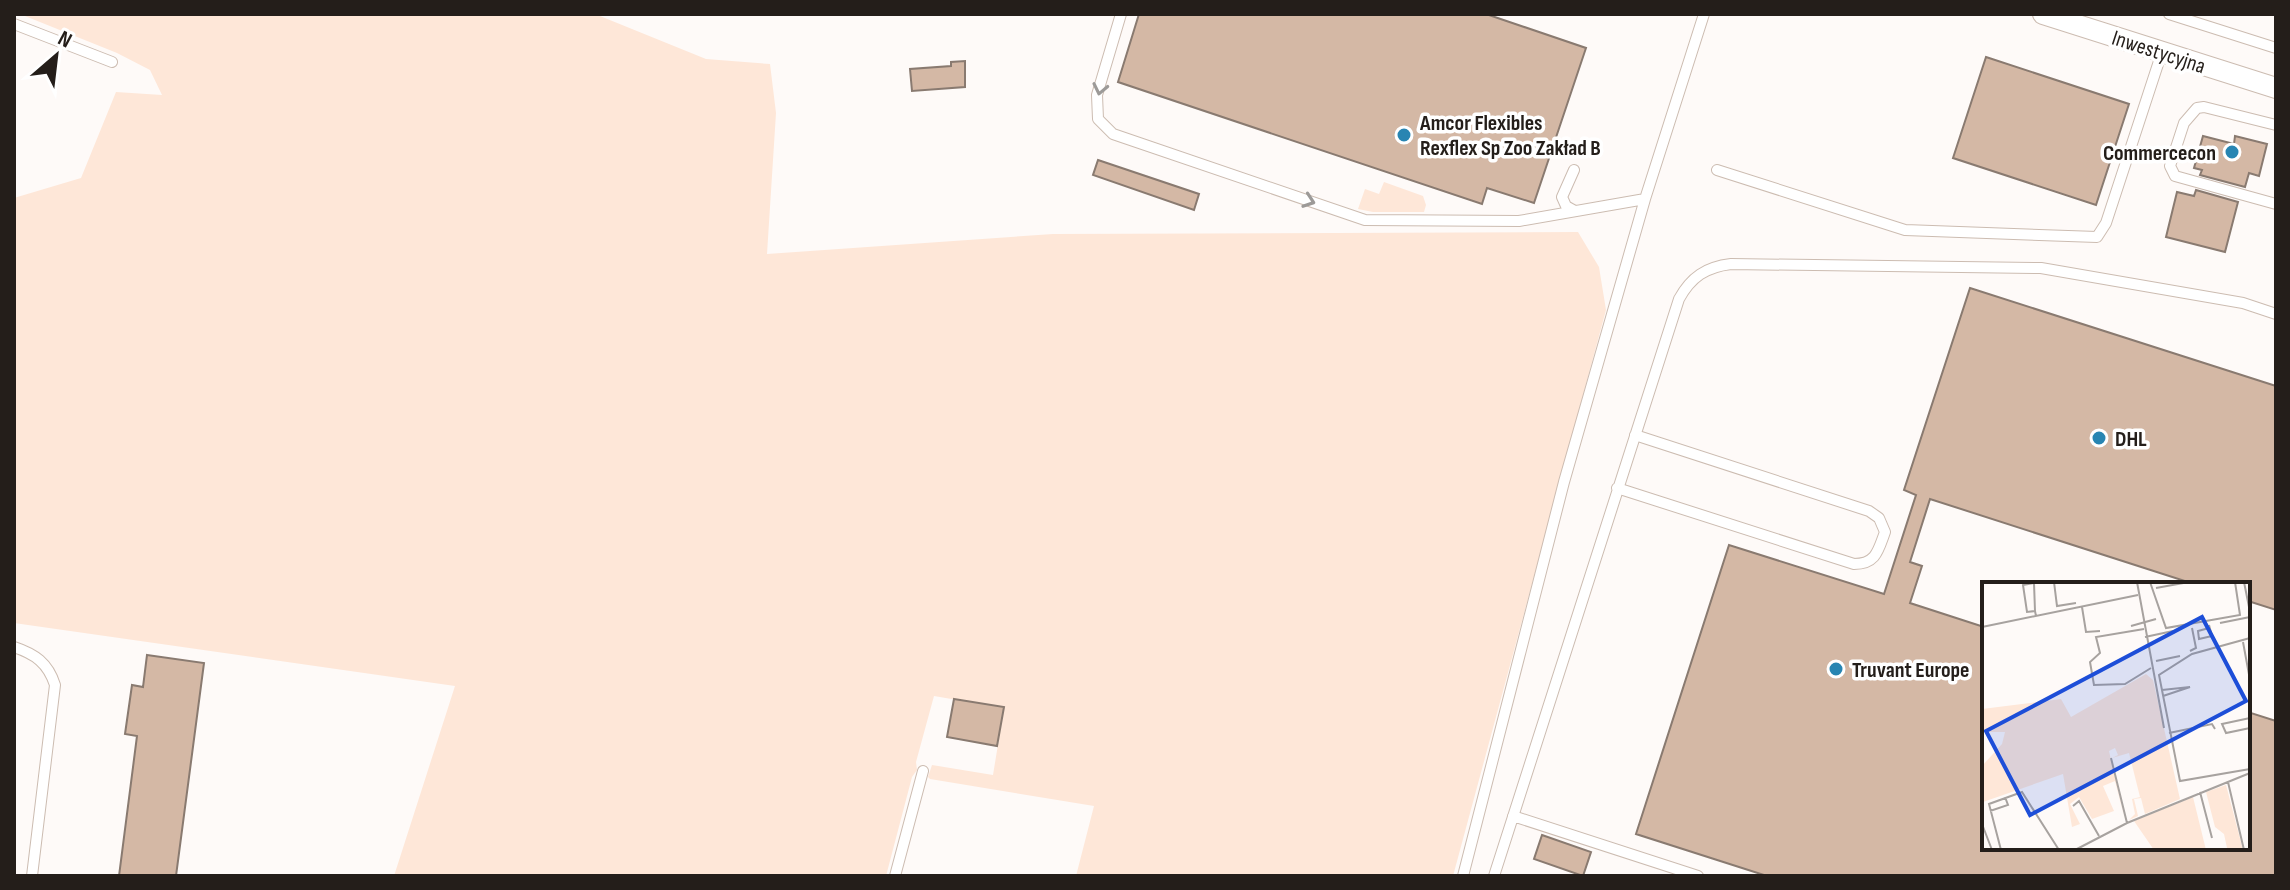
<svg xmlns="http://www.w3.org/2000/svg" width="2290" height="890" font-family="'Sofia Sans Condensed',sans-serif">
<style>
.green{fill:#fee7d8}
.building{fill:#d4b8a5;stroke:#897a70;stroke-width:2}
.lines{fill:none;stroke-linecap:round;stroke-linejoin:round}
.service-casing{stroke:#ccbcb1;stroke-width:12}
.minor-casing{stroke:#ccbcb1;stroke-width:22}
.service{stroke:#fff;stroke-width:10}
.minor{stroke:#fff;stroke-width:20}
.oneway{stroke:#9c9a98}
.poi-dot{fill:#2885b2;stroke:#fff;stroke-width:3}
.labels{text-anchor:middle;stroke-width:7;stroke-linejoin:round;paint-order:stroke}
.street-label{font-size:22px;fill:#241e1a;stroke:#fff}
.poi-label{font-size:22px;font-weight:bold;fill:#241e1a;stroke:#fff;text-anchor:start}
.inset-road{fill:none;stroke:#a7a29f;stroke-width:2}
.view{fill:#1d4ed8;fill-opacity:0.15;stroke:#1d4ed8;stroke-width:4}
.inset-edge{fill:none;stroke:#241e1a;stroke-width:4}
</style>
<rect width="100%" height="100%" fill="#fefaf8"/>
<!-- green -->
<path class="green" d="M20,14H595L706,59L770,64L776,113L767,254L1053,234L1578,232L1599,267L1606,310L1453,876H1076L1094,806L930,779L928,777L932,765L993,775L1004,708L934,696L916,762L917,770L912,777L886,876H394L455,686L14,623V198L81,178L116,92L162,95L150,70L117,53Z
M1384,182L1423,196L1426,205L1424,212H1373L1358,209L1365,189L1379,194Z"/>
<!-- building -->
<path class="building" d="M1139,14H1486L1586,48L1534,203L1487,188L1482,204L1118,82Z
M1986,57L2129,104L2096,205L1953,158Z
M965,61V87L912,91L910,69L951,66V62Z
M2203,136L2234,144L2235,136L2267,144L2259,176L2249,173L2245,187L2200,175L2202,170L2194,168Z
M1098,160L1199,194L1194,210L1093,175Z
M2196,190L2238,202L2225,252L2166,237L2177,192L2194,196Z
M1970,288L2276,386V610L2248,601V584H2194L1930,499L1910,562L1922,566L1910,603L1984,627V848H2248V712L2276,721V876H1767L1636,834L1729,545L1884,594L1916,495L1904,490Z
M147,655L204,663L176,876H119L137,736L125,734L132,685L143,687Z
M954,699L1004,707L997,746L947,737Z
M1542,835L1591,852L1583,876L1534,859Z"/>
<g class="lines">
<defs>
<path id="service" d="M1121,14L1097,95L1098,119L1113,134L1365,220L1519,221L1645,199
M2169,14L2276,48
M14,24L112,62
M2276,125L2204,107L2197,108L2184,123L2170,166L2175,176L2276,204
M1574,170L1562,197L1566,206L1575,211
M1717,170L1905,230L2097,237L2106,223L2162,52
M1617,488L1854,564C1876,564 1878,551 1885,532L1879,518L1869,511L1635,435
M14,647C35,654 48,663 55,685L32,876
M1513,816L1698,876
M895,876L923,771
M1463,876L1564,482L1645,199L1704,14
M1494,876L1679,299C1691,277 1706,267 1731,264L2041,268L2243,303L2276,314"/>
<path id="minor" d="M2043,14L2276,88"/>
</defs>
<!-- service casing -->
<use href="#service" class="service-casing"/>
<!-- minor casing -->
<use href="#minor" class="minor-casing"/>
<!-- service -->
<use href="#service" class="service"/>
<!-- minor -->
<use href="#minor" class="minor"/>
</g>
<!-- one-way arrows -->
<defs><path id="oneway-chevron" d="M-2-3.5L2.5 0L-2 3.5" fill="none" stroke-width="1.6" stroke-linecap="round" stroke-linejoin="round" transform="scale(2)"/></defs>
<g class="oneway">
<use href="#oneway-chevron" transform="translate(1100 89) rotate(102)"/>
<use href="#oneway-chevron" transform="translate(1309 201) rotate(19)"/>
</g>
<!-- markers -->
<g class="poi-dot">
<circle cx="1404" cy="135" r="8"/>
<circle cx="2232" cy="152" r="8"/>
<circle cx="2099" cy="438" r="8"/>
<circle cx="1836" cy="669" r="8"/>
</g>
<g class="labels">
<!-- street labels -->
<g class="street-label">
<text transform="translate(2159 51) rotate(18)" y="8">Inwestycyjna</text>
</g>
<!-- poi labels -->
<g class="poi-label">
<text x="1420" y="130">Amcor Flexibles<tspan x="1420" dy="25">Rexflex Sp Zoo Zakład B</tspan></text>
<text x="2216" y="160" text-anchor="end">Commercecon</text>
<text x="2115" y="446">DHL</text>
<text x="1852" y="677">Truvant Europe</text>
</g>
</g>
<!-- overview -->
<g transform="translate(1982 582)">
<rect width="268" height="268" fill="#fefaf8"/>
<path d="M164,92L171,98L198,217L163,232L159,216L152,217L156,234L147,238L153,232L150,217L158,215L147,171L130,176L136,173L133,166L127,169L143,238L133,199L121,204L132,229L110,237L97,215L88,222L98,242L90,245L81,192L1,220L0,184L20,162L23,150H0V127L79,117L89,135ZM244,203L261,268H238L245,266L242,252L233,245L224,210ZM211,215L224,268H172L152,239Z" fill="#fee7d8"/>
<path class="inset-road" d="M72,0L75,24L94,21M155,0L182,146M168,0L184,46L258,33L253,0M262,0L268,30M174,6L207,0M100,25L104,50L118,49M53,29L52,1L41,3L45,30L53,29L54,34M238,41L268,35M227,43L230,54L217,57L216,49L227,46M149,44L174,37M0,45L156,13M162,47L114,55L118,71L108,80L112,103L143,102L169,86M163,55L191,49M268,56L210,72L177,93L198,199L268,187M261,60L268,98M208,69L214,66L210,46M174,79L198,74M180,108L208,105L181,114M268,136L240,142L244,151L268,146M187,151L230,142L233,147M129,176L145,241M246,200L262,268M218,210L230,256M91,224L97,219L117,254M8,229L26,223L23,215M0,242L10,268M19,268L7,222L40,210L77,268M93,268L145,241L268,191"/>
<path class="view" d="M220,35L264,119L48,233L4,149Z"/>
<rect width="268" height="268" class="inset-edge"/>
</g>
<!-- border -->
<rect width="2290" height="890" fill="none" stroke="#241e1a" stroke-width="32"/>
<!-- north arrow -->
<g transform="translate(56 56) rotate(28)" stroke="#ffffff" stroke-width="6" paint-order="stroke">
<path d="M0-6L14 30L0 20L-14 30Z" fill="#241e1a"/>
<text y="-12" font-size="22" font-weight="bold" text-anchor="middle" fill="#241e1a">N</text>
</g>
</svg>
